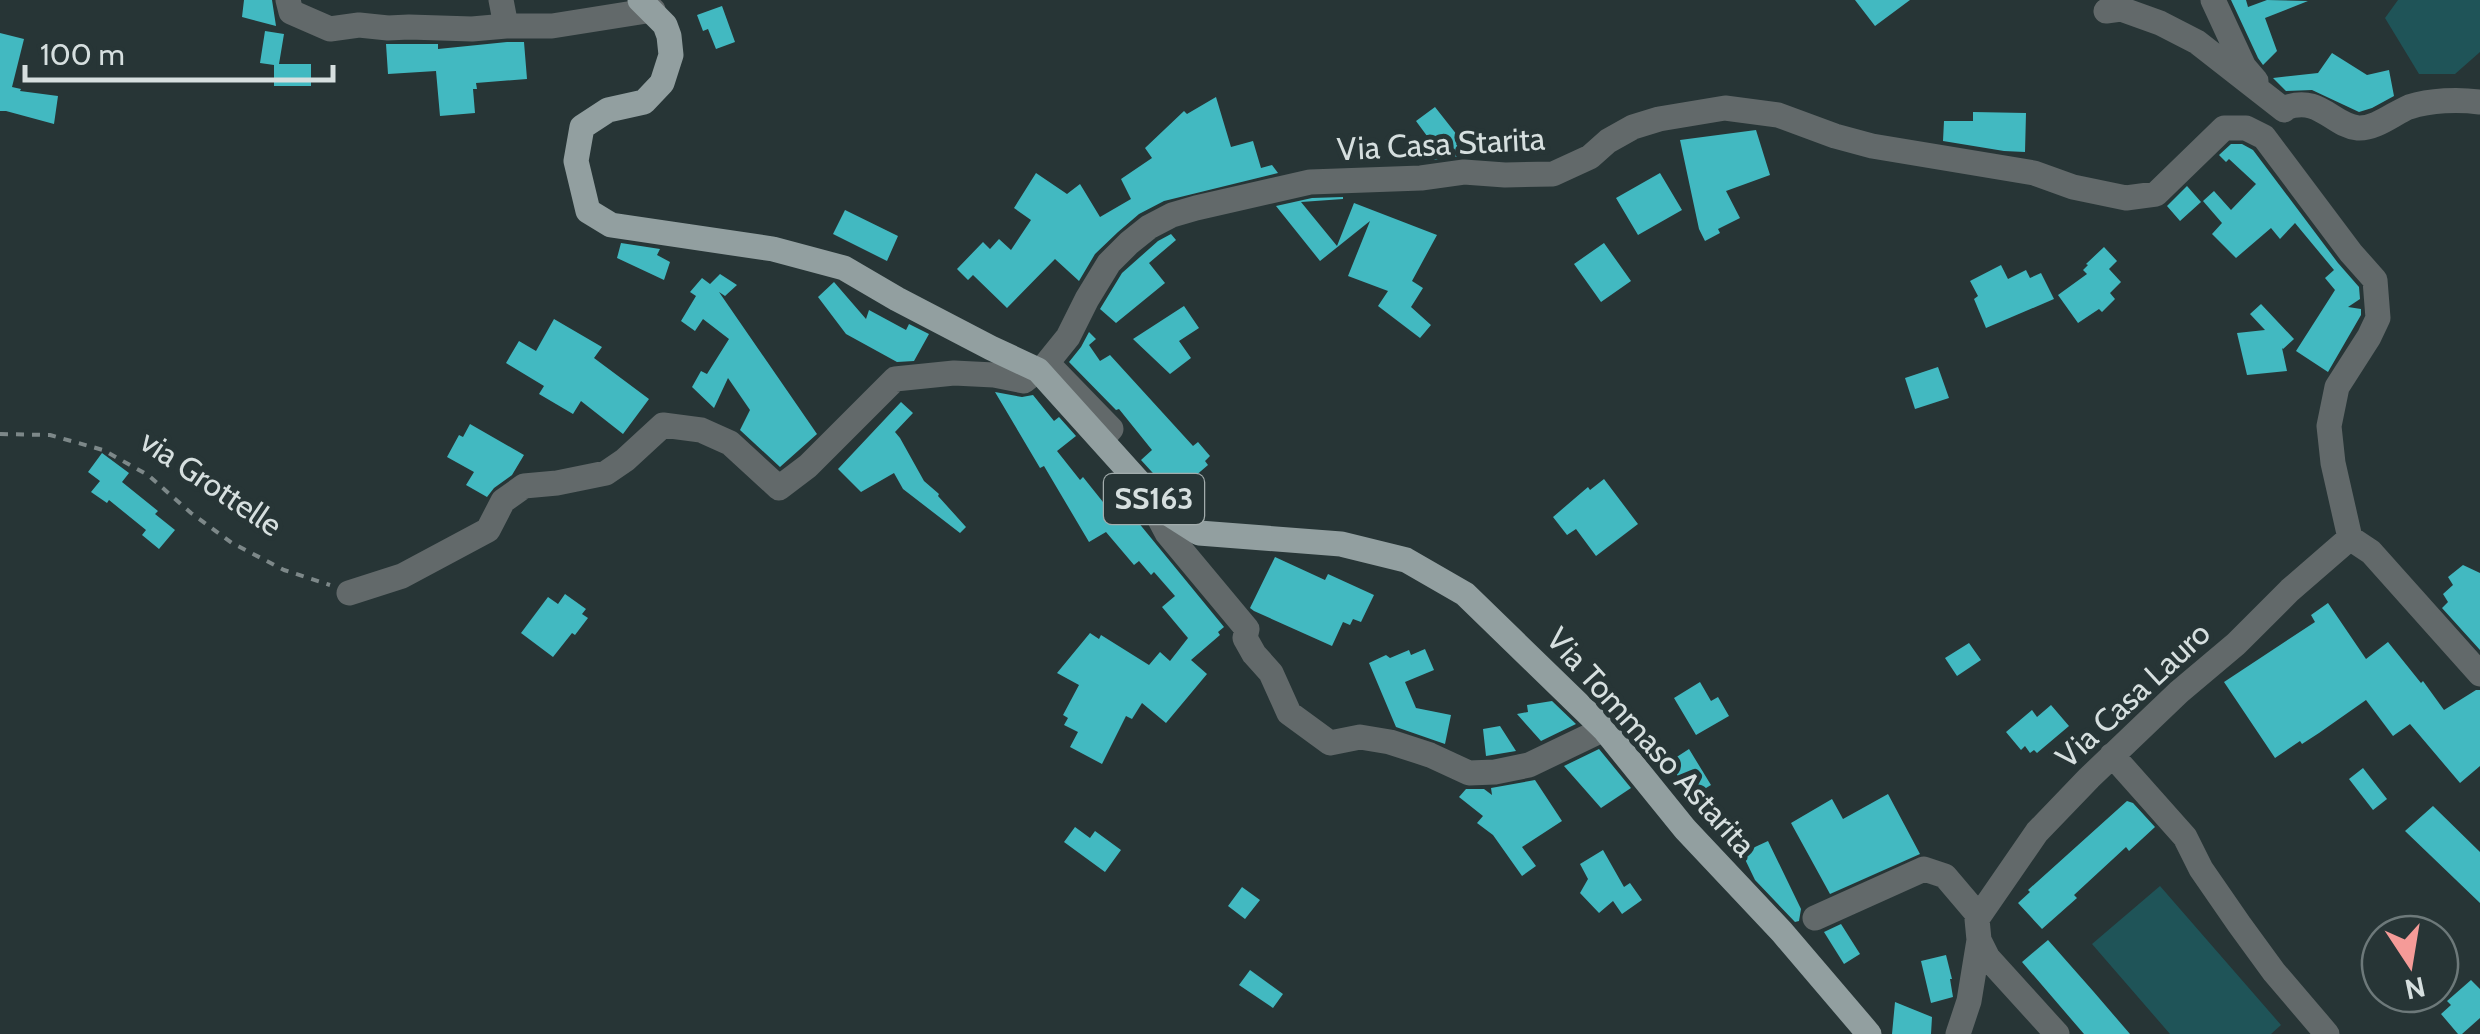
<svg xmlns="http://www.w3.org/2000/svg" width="2480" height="1034" font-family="Cabin,sans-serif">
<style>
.green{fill:#1f5458}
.building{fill:#42b9c1}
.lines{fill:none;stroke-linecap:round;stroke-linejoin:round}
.path{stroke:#7d8889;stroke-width:4;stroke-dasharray:8 8;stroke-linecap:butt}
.minor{stroke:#62696a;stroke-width:25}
.major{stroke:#929fa0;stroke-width:25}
.labels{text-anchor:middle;stroke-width:10;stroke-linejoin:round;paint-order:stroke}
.shield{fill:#273536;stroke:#a2acac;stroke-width:2.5}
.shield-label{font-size:30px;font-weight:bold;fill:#d6dfdf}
.street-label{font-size:32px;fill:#d6dfdf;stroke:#273536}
</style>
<rect width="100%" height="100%" fill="#273536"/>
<!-- green -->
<path class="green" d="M2398,0H2480V52L2455,74H2419L2385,18Z
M2160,886L2281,1025L2271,1034H2170L2092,944Z"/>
<!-- building -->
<path class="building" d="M244,0H272L276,26L242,17Z
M1855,0H1910L1875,26Z
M2231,0H2246L2248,7L2267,0L2308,1L2265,18L2277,51L2263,65L2258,58Z
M722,6L735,42L716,49L708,29L703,31L697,15Z
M265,31L284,34L279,64H311V86H274V65L260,63Z
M0,33L24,39L12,87L21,89L20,91L58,96L54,124L6,111H0Z
M507,42H524L527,79L476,83L477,89H473L475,113L440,116L436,71L388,74L386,44H438V49Z
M2332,53L2367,75L2389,70L2394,96L2372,108L2359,112L2312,90L2286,91L2273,78L2318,73Z
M1216,97L1231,147L1253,141L1261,168L1272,165L1278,173L1164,201L1139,214L1118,232L1095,254L1079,281L1055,259L1007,308L973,275L968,280L957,269L983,242L990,249L999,239L1011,250L1031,220L1014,208L1036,173L1067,194L1080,184L1100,217L1131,199L1121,179L1152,158L1145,148L1184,111L1187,114Z
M1435,107L1461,140L1456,144L1463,154L1460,156L1432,160L1418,142L1427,136L1416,121Z
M1973,112L2026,113L2025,152L2004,151L1943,141L1944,121H1973Z
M1756,130L1770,175L1726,191L1740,218L1718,229L1720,233L1705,241L1699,229L1680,140Z
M2231,144H2242L2253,150L2338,263L2359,287L2360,299L2348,307L2361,309V315L2328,372L2296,351L2335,290L2325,278L2334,270L2295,223L2280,239L2271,228L2236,258L2212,234L2222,223L2203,201L2214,191L2231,210L2256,184L2229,159L2226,162L2219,155Z
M1660,173L1682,210L1638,235L1616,198Z
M2187,186L2201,202L2180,221L2167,206Z
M1343,197V199L1301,202L1337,246L1354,203L1437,235L1412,281L1423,288L1411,307L1431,325L1420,338L1378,306L1388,291L1348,276L1370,221L1320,261L1276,206L1312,198Z
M845,210L898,236L887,261L833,234Z
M1171,234L1176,240L1149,263L1165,283L1116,323L1100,309L1122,273L1158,241Z
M621,243L660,249L657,255L670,262L664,280L617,258Z
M1604,243L1631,281L1601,302L1574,264Z
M2104,247L2117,261L2109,269L2121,282L2110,293L2115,299L2102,312L2099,309L2078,323L2058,295L2087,274L2083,270L2088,265L2086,264Z
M2001,265L2008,279L2026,270L2030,278L2041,273L2054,299L1986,328L1974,299L1978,296L1970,281Z
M720,274L737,285L725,296L719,292L817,434L780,467L740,430L750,410L728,378L714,408L692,387L701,371L707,374L729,339L703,319L695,331L681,321L696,296L690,292L702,278L710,284Z
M834,282L866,319L869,310L906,330L909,324L929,334L914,361L897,362L846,334L818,297Z
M2261,304L2294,339L2283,349L2282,348L2287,371L2247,375L2237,333L2265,330L2250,314Z
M1184,306L1199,328L1179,341L1191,358L1170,374L1133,339Z
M554,319L602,347L594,358L649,399L623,434L581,401L573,414L539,394L544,386L506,363L519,341L536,351Z
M1089,332L1096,339L1089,345L1100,361L1110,355L1193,446L1198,442L1210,456L1205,461L1208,465L1173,495L1141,460L1152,450L1119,409L1116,410L1069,362L1081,347Z
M1938,367L1949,398L1915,409L1905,378Z
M995,392L1022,397L1033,395L1054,421L1059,417L1076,436L1057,451L1080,480L1083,477L1103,502L1121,492L1137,513L1133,516L1224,627L1218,632L1220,635L1191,660L1207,674L1166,723L1142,703L1132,719L1126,716L1102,764L1070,747L1078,732L1064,725L1068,718L1063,715L1079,685L1057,673L1090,633L1099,639L1101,635L1149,665L1160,652L1170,661L1188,638L1162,607L1175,596L1154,572L1151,575L1139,561L1134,565L1106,532L1089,542L1044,466L1040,468Z
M901,402L913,413L895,432L900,438L924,481L939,494L938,496L966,527L960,533L903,489L894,473L861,492L838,469Z
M470,424L524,455L512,475L494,488L487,497L466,485L474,472L447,457L459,435L463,437Z
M102,453L129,473L122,482L158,511L155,514L175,530L159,549L142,535L146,530L109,500L107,503L91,492L100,481L88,472Z
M1604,479L1638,524L1596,556L1576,529L1567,535L1553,517L1588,487L1590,490Z
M1275,557L1325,580L1328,574L1374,595L1361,622L1353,619L1350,625L1343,622L1332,646L1254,611L1250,608Z
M2463,565L2480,573V650L2442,608L2448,602L2443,594L2453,585L2448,577Z
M565,594L586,609L582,614L588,618L575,635L572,633L553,657L521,633L548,597L558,604Z
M2328,603L2366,659L2388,642L2421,683L2423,681L2444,710L2476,690H2480V766L2460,783L2410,724L2393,736L2366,700L2319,733L2302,744L2300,741L2275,758L2224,682L2315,622L2311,615Z
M1969,643L1981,660L1957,676L1945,658Z
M1425,649L1434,670L1405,682L1416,708L1451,715L1445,744L1396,727L1369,663L1386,655L1390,658L1409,650L1411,655Z
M1700,682L1711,701L1718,697L1729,716L1696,735L1674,698Z
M1552,701L1576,724L1541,741L1517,714L1528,712L1527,705Z
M2051,705L2069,726L2037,753L2034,750L2030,753L2025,746L2021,750L2006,732L2032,710L2037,717Z
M1500,726L1516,751L1486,756L1483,729Z
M1599,749L1631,788L1601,808L1564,766Z
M1689,749L1711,785L1691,797L1669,762Z
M2363,768L2387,799L2373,810L2349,779Z
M1535,780L1562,821L1522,847L1536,866L1522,876L1493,835L1477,823L1483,816L1459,797L1466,789H1484L1492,795L1491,788Z
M1888,794L1920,854L1830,894L1791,823L1832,799L1843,819Z
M2127,801L2133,803L2155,827L2129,851L2126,847L2074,895L2077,898L2042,929L2018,903L2030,892L2028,890Z
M2433,806L2480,852V903L2405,831Z
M1075,827L1090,838L1095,831L1121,850L1105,872L1064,842Z
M1768,841L1801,909L1799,921L1795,922L1755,880L1742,853Z
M1603,850L1624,887L1630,883L1642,900L1622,914L1613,901L1599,913L1580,893L1588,879L1580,864Z
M1242,887L1260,900L1245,919L1228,906Z
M1841,924L1860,954L1844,964L1824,932Z
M2048,940L2093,991L2130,1034H2084L2022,962Z
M1946,955L1952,979H1950L1953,997L1931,1003L1921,961Z
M1250,970L1283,994L1273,1008L1239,985Z
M2471,980L2480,989V1018L2462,1034H2458L2441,1014L2451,1005L2447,1001Z
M1895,1002L1932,1017L1931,1034H1892Z"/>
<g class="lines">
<!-- path -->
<path class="path" d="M0,434L50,435L103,450L148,475L191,513L232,543L284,570L330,585"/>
<!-- minor -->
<path class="minor" d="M288,0L291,12L330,29L359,25L388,28L409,27L472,29L506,26
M501,0L506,26H552L653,10
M2213,0L2244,67L2256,81
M2106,11L2121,9L2160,23L2197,42L2284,110
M2285,108C2320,95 2331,125 2358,128C2376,129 2394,113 2409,107C2431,100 2458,99 2480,102
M1102,439L1111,429L1047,363L1068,337L1087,299L1109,263L1129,243L1149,227L1172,215L1196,208L1310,182L1421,178L1464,172L1505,175L1553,174L1590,157L1608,141L1633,127L1659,119L1725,108L1778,115L1835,136L1872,146L2034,173L2073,187L2126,198L2156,194L2224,128H2246L2264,137L2351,253L2375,280L2378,318L2369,337L2337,387L2329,426L2333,463L2350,538L2371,552L2480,674
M1147,495L1167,533L1247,629L1245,638L1254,654L1271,673L1289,713L1330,743L1360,737L1390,742L1430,755L1469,773L1495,772L1529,765L1604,729
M349,593L402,576L488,530L503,501L524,486L557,483L606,473L625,460L663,425L701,430L730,443L779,488L808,466L895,379L954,373L994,375L1024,381L1038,370
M2112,755L2185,837L2201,869L2239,924L2274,972L2327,1034
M1815,918L1924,869L1945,876L1979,916
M1979,940L1988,958L2057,1034
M1958,1034L1969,1001L1979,940L1977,919L2037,832L2089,778L2179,692L2236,644L2290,590L2350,538"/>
<!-- major -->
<path class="major" d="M640,0L665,25L669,36L671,55L662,83L644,102L608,110L582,127L576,161L588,211L611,225L773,249L844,268L897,299L991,348L1038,370L1166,512L1199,533L1341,544L1406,560L1465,594L1604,729L1685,829L1782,932L1869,1034"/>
</g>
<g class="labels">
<!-- shield labels -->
<rect class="shield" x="1104" y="474" width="100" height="50" rx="8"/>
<g class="shield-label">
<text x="1154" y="509">SS163</text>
</g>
<!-- street labels -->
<g class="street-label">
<text transform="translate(1441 144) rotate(-3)" y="11">Via Casa Starita</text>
<text transform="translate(211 483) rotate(34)" y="11">via Grottelle</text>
<text transform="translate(2133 695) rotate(-43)" y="11">Via Casa Lauro</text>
<text transform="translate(1651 742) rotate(48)" y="11">Via Tommaso Astarita</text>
</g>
</g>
<!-- north arrow -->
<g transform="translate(2410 964) rotate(168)"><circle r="48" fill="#273536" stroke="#6d797a" stroke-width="2.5"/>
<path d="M0-8L18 38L0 25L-18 38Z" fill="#f59b98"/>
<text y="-15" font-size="28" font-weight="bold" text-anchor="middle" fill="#d6dfdf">N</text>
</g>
<!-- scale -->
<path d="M25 65v15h308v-15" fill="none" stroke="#d6dfdf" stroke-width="5"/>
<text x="40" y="65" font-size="30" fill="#d6dfdf" stroke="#273536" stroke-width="8" paint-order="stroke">100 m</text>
</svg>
